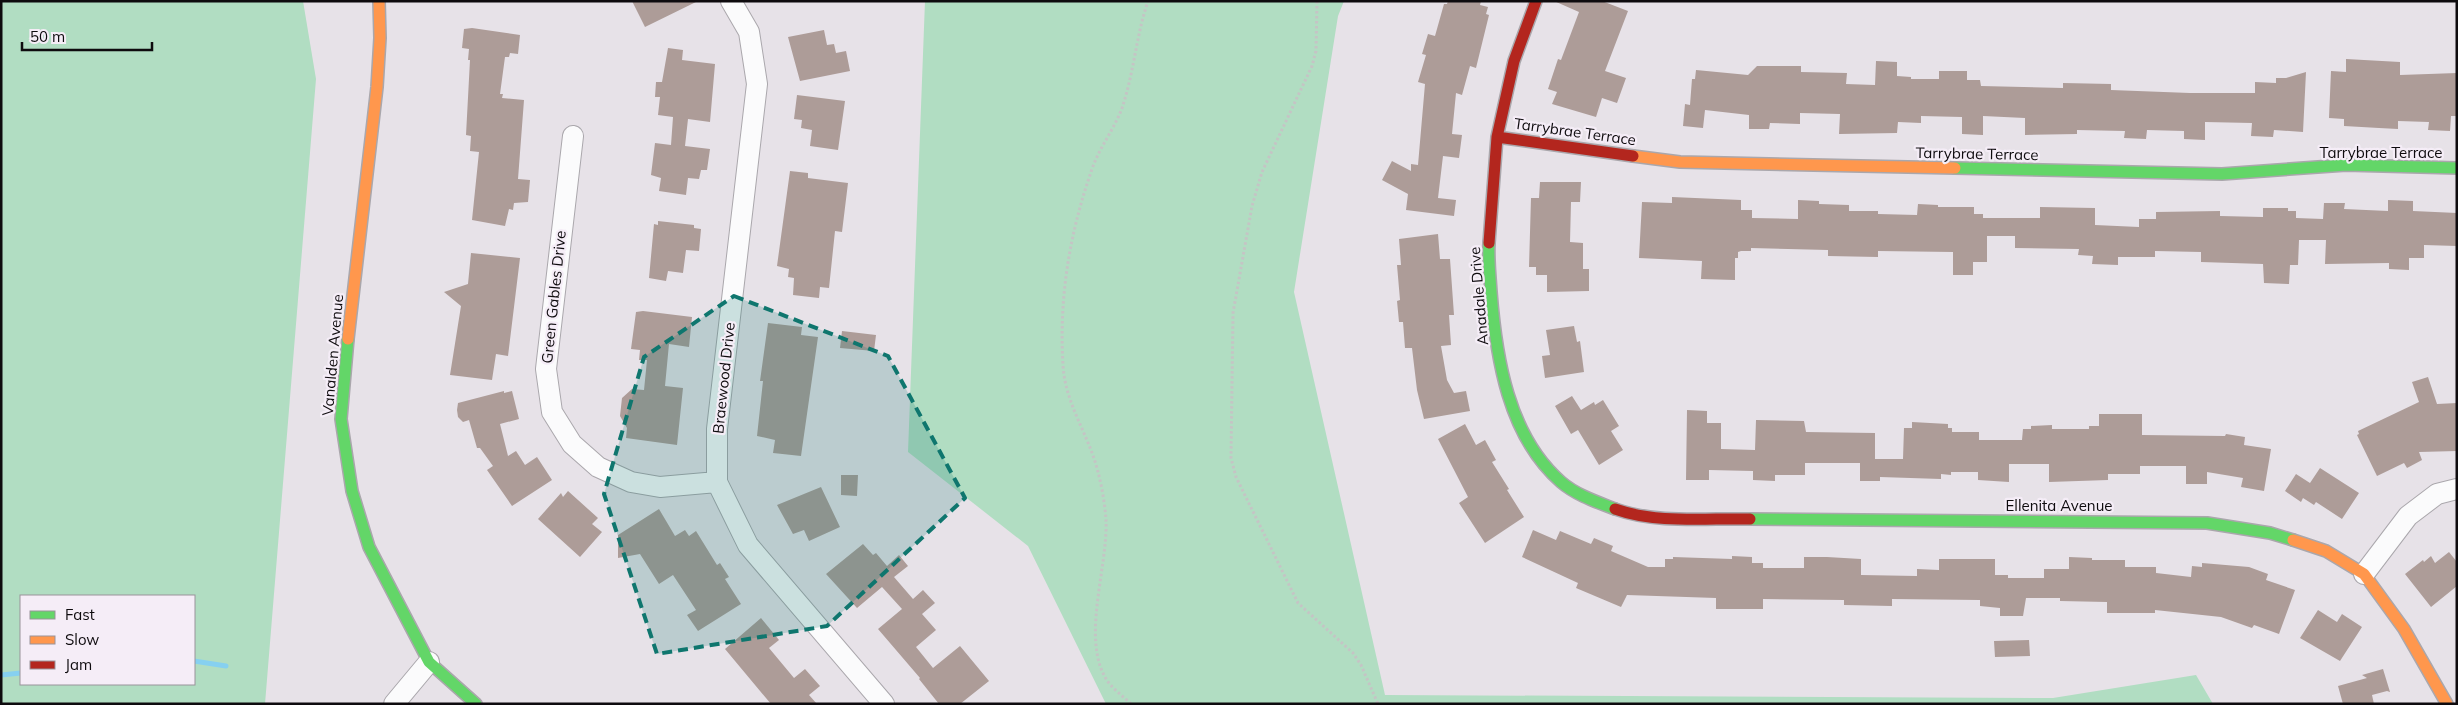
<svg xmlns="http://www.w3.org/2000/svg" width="2458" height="705" font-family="Mulish,sans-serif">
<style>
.green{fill:#b1ddc2;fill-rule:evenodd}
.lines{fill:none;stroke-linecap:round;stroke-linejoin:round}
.stream{stroke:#86d0f0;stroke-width:5}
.building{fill:#ad9c98}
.street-casing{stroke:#aaa7ac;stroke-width:22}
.fast-casing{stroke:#aaa7ac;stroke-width:14}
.slow-casing{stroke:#aaa7ac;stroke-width:14}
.jam-casing{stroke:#aaa7ac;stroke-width:14}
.path{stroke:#c5c4c5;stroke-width:3;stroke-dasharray:2.5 2.5;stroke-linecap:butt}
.street{stroke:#fbfbfc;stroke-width:20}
.fast{stroke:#63d668;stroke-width:11}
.slow{stroke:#ff974d;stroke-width:11}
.jam{stroke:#b3261e;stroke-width:11}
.marked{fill:#0f766e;fill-opacity:0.2;stroke:#0f766e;stroke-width:4;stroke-dasharray:10 6;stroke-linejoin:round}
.labels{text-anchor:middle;stroke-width:4.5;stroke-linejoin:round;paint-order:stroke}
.street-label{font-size:15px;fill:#0e0b0e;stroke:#f5edf7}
</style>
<rect width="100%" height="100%" fill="#e7e2e8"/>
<!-- green -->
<path class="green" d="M1,1H303L316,79L265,704H1ZM21,596H194V684H21Z
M925,1H1344L1338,16L1294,292L1385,695L2053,698L2196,675L2213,704H1106L1028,546L908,452Z"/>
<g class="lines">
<!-- stream -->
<path class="stream" d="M194,661L226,666
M1,675L21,673"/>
</g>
<!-- building -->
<path class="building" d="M632,1H698L645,27Z
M1448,1H1481L1480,5L1488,7L1486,14L1489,15L1476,68L1470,66L1462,95L1456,93L1452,134L1462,135L1459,158L1443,156L1438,198L1456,200L1454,216L1406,210L1408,194L1382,180L1392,161L1411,171V164L1418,165L1425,84L1418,82L1426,55L1422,54L1428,34L1435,36L1444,4H1447Z
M1554,1H1602L1628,11L1605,71L1626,78L1617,103L1602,98L1596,117L1552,104L1557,92L1548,89L1558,59L1561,60L1579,12Z
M472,28L520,35L518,54L510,53L509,57H505L500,94H503L502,98L524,100L518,179L530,180L528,202L514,203L513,210L509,209L505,226L472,220L479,152L470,151L471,136L466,135L470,60H468L469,49L462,48L464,29Z
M824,30L827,45L834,44L836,53L846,51L850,71L800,81L788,37Z
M668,48L683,50L682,60L715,64L710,122L688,119L685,146L710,149L707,170H701L699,179L688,178L686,195L659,191L661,178L651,175L655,143L671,145L673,117L658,115L660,97H655L656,82H662Z
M2346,59L2400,62V75L2457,73V116H2451L2450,131L2428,130L2429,122L2398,121V129L2379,128L2344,126V119L2329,118L2331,71L2346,72Z
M1876,61L1897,62V76L1911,77V79H1939V71H1967V80H1980L1981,86L2063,88V83L2111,84V90L2190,93H2255V82L2276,83V78H2286L2306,72L2303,132L2274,130L2273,137L2251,136L2252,123L2205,122V140L2184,139V131L2147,130L2146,139L2124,138L2125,131L2077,130V134L2025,135V118L1983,116V135L1962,134V117L1921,116V123L1898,122L1897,133L1839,134L1840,114L1800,113V124L1770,123L1769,129H1749V115L1705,110L1703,128L1683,126L1685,104L1690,105L1692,79H1695L1696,70L1748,75L1757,66H1801V72L1847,73L1846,84L1875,85Z
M797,95L845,101L838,150L810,146L812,130L801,128L802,120L794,119Z
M790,171L808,173V178L848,183L842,232L835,231L829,288L820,287L819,298L793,295L794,278L788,277L789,269L777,266Z
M1540,182H1581L1580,202H1571L1570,242L1583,243V269H1589V291L1547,292V275H1536V267H1529L1531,198H1539Z
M1672,197L1741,200V210H1752V218L1798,219V200L1819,201V204L1849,205V211H1878V214L1917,215L1918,204L1938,205V207H1974V214H1983V218H2040V207L2095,208V225L2139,227V219H2156V212L2220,211V216L2263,217V208H2288V211H2296V218L2323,219L2324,203H2345L2344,209L2388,211V200L2413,201V211L2457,213V246L2424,245V258H2409V270L2389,269V263L2325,264L2326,240H2299L2298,265H2290L2289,284L2264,283L2263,264L2201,262V252L2155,251V257H2118V265L2092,264L2093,256L2078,255L2079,249L2015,248V236H1987V262H1973V275H1953V252L1878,251V257L1828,256V250L1751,248V251H1741L1738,252V258H1735V280L1701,279L1702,261L1639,258L1642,202L1672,203Z
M658,221L694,225V228L701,229L699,251L686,250L683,273L668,271L666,281L649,278L654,224L658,225Z
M1438,234L1440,259H1450L1454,315H1449L1451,345L1441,346L1447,380L1454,393L1466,391L1470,411L1424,419L1417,390L1412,348H1405L1403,322H1399L1397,301L1400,300L1397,265H1401L1399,239Z
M471,253L520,258L508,356L496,354L492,380L450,375L461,306L444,292L468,284Z
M643,311L692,317L689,347L669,344L665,386L683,388L677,445L626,438L627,428L620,416L622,398L632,389L644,390L647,360H639L640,350L631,349L636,312Z
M768,323L802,327L801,335L818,337L801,456L773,453L775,440L757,436L763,381H760Z
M1574,326L1577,342L1580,341L1584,372L1545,378L1542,356L1550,355L1546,330Z
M842,331L876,335L874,351L840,348Z
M2428,377L2437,404L2457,403V451L2419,452L2422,460L2407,468L2404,463L2377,476L2357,435L2359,434L2358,431L2419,402L2412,382Z
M504,391V393L512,391L519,419L500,424L508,456L516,451L525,465L537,457L552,480L512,506L487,470L493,466L480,448H477L469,420L463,422L458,417L457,410L458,403Z
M1572,396L1581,410L1594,402L1595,405L1603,400L1619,426L1611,431L1623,450L1599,465L1578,430L1571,434L1555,406Z
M1687,410L1707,411V423H1721V449L1755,450L1756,420L1804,421L1806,432L1875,433V459H1903L1904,428H1912V422L1948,424V428H1952V432H1979V440H2022L2023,429H2031V426L2052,425V429H2089V426H2099V414H2142V435L2225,436L2226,434L2245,437L2244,445L2271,449L2264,491L2241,487L2243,478L2207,472V484H2186V466H2140V474H2108V480L2049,482V464H2009V482L1978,480V472H1951V475L1941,474V479L1880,477V481H1860V463H1805V475H1775V481L1753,480V471L1709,470V480H1686Z
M1465,424L1476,445L1485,440L1496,460L1492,462L1509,489L1507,490L1524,517L1485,543L1459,503L1468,497L1438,439Z
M2320,468L2359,493L2342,519L2316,502L2314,505L2303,498L2301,502L2285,491L2296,474L2310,483Z
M841,475H858L857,496L841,495Z
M821,487L840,527L809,541L804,530L793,534L777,505Z
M568,491L598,518L592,524L602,532L580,557L538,519L561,493L563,497Z
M659,509L675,536L685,530L689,536L696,531L717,565L720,563L729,577L725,579L741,604L698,631L687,615L696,610L673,575L659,584L640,554L618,558V535Z
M1533,530L1556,540L1560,531L1591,544L1594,538L1613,546L1611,551L1648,567H1665V559H1673V557L1732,559V556L1752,557V563H1763V568H1804V557H1827L1861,559V575L1917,576V569L1939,570V559H1995V575H2008V578H2044V569H2069V557L2092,558V560H2125V567H2156V573L2191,577L2192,566L2202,567V563L2249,567L2268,574L2266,580L2295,590L2279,634L2254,625L2252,628L2221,617L2155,610V613H2107V602L2060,601V598H2026L2023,616H2000V608L1980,606V600L1892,599V606L1844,605V600L1763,599V609H1716V598L1627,595L1621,607L1576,588L1578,583L1522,557Z
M863,544L873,555L876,553L887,566L899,555L908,566L894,577L913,599L923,590L935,603L922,614L936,630L916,647L933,668L960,646L989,681L960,704H939L919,679L920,678L878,629L902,609L882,587L857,608L826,574Z
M2449,552L2457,562V586L2431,607L2405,574L2423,560L2424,562L2431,556L2435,563Z
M2318,610L2337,622L2342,614L2362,627L2340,661L2300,638Z
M761,618L779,640L769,648L794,678L805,669L820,686L809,695L817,704H771L725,649Z
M2029,640L2030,656L1995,657L1994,641Z
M2383,669L2390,692L2387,691L2372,695L2374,704H2343L2338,686L2367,678L2362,675Z"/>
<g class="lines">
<defs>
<path id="street" d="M731,1L749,32L757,84L717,429V482L748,545L884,704
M573,136L546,369L552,412L572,444L598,467L631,482L660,487L717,482
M2364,574L2408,516L2437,494L2457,489
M394,704L429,662"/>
<path id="fast" d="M1955,168L2222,174L2346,165L2457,168
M1489,243C1488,259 1490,276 1491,292C1496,357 1508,436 1561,482C1576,495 1597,502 1615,509
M348,339L341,419L352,491L369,547L429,662L476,704
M1750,519L2207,523L2270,533L2293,540"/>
<path id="slow" d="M1633,156L1680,162L1955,168
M348,339L377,87L380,38L379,1
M2293,540L2326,551L2364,574L2404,629L2447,704"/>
<path id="jam" d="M1497,137L1633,156
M1489,243L1497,137L1514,61L1536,1
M1615,509C1657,524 1706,518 1750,519"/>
</defs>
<!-- street casing -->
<use href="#street" class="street-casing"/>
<!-- fast casing -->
<use href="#fast" class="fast-casing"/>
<!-- slow casing -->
<use href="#slow" class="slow-casing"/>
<!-- jam casing -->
<use href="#jam" class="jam-casing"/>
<!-- path -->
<path class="path" d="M1317,1L1316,51L1312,66L1262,172L1252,206L1233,313L1231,458L1236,477L1298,603L1353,653L1361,665L1378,704
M1131,704C1123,696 1110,687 1105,677C1082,636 1108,566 1106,520C1105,505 1102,487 1098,472C1089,435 1065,404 1063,365C1059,298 1069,236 1091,172C1098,149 1114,130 1122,108C1134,73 1136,36 1148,1"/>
<!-- street -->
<use href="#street" class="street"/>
<!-- fast -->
<use href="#fast" class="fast"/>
<!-- slow -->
<use href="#slow" class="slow"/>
<!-- jam -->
<use href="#jam" class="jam"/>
</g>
<!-- marked area -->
<path class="marked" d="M734,296L888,356L965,498L827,626L657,654L604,494L644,357Z"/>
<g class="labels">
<!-- street labels -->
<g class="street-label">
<text transform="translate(1575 132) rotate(8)" y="5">Tarrybrae Terrace</text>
<text x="2381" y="158">Tarrybrae Terrace</text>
<text transform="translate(1977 154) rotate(1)" y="5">Tarrybrae Terrace</text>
<text transform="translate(1479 296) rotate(-95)" y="5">Anadale Drive</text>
<text transform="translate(554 297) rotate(-84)" y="5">Green Gables Drive</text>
<text transform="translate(333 355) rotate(-85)" y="5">Vanalden Avenue</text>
<text transform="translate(724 378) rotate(-84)" y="5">Braewood Drive</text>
<text x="2059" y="511">Ellenita Avenue</text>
</g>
</g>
<!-- border -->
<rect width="2458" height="705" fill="none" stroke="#0e0b0e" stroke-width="5"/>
<!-- legend -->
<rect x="20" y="595" width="175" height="90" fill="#f5edf7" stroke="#99939a"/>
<rect x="30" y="611" width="25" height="8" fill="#63d668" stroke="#99939a"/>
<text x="65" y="620" font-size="15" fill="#0e0b0e">Fast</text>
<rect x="30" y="636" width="25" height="8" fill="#ff974d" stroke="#99939a"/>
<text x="65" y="645" font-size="15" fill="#0e0b0e">Slow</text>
<rect x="30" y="661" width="25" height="8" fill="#b3261e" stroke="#99939a"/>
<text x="65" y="670" font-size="15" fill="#0e0b0e">Jam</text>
<!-- scale -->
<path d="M22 42v8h130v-8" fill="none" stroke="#0e0b0e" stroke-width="2.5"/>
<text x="30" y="42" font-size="15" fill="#0e0b0e" stroke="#f5edf7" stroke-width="4" paint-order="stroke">50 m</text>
</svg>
